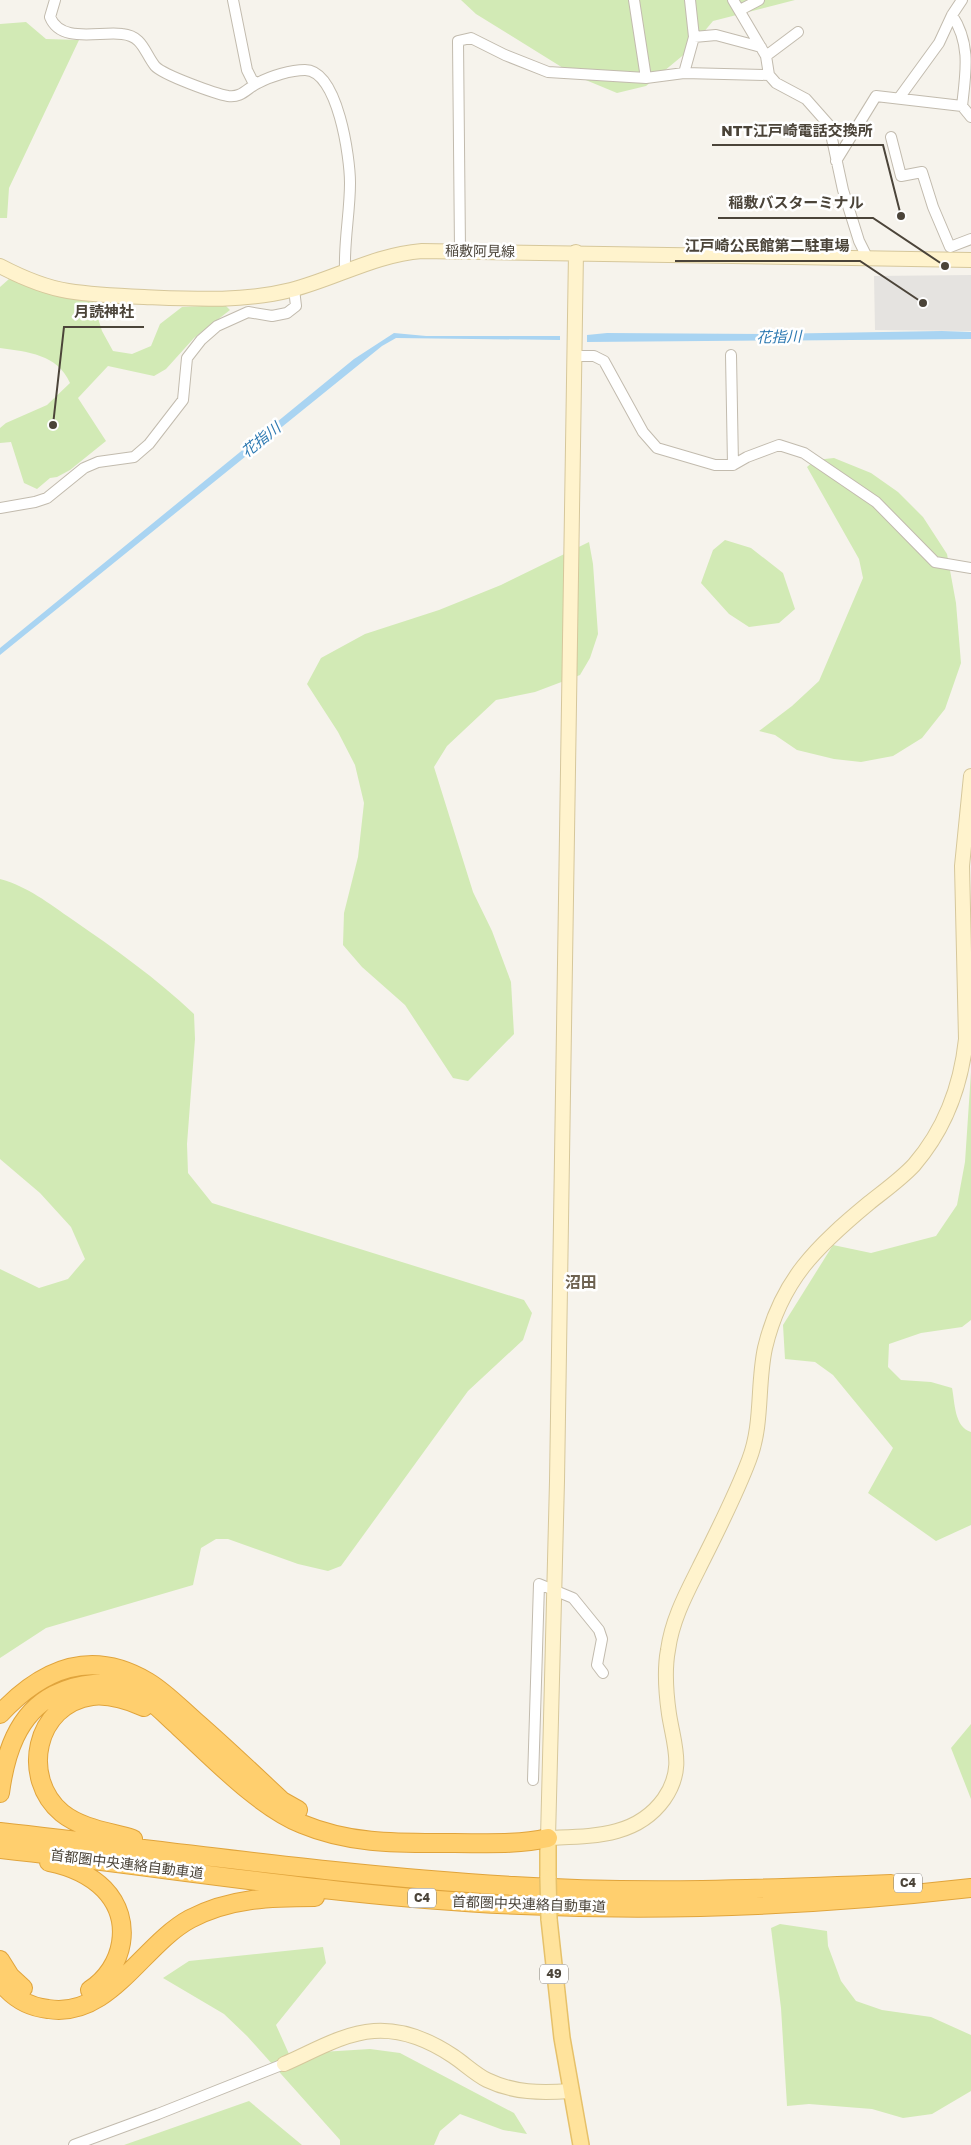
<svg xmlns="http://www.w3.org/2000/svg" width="971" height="2145" font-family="'Golos Text','Noto Sans JP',sans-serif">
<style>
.green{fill:#d2eab5}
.parking{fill:#e5e3e0}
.water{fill:#a9d4f2}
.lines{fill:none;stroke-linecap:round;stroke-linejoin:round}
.street-casing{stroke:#c2bbae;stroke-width:12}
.secondary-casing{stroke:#d6c79b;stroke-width:16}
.primary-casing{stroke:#e6c16a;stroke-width:18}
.highway-casing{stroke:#e0a43c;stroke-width:20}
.street{stroke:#fff;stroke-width:10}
.secondary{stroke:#fff3cd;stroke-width:14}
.primary{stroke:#ffe39c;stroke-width:15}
.highway{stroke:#ffcf6e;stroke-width:18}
.primary-bridge-casing{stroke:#e6c16a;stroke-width:18;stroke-linecap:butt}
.primary-bridge{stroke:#ffe39c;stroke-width:15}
.labels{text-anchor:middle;stroke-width:5;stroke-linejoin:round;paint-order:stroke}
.shield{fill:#fff;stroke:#817c74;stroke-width:1}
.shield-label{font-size:12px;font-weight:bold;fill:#4b4439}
.street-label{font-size:14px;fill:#4b4439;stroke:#fff}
.water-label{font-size:15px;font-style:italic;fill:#2e7ab2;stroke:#fff}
.quarter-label{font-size:16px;font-weight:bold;fill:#6e6250;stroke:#fff}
.leader{fill:none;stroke:#4b4439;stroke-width:2}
.callout-dot{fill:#4b4439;stroke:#fff;stroke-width:2}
.callout-label{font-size:15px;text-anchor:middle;font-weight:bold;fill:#4b4439;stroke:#fff;stroke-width:5;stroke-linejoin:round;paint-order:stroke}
</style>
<rect width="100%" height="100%" fill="#f6f3ec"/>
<!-- green -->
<path class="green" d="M461,0H795L713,21L687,52L646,86L617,93L576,76L476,14Z
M26,22L46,39L79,40L9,188L7,218H0V24Z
M9,279L49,293L93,302L102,331L113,351L132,354L151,346L160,324L182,307L225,305L230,310L194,338L166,369L154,376L108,366L78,398L106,441L70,470L57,477L50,478L37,489L24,483L11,442L0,443V428L6,423L47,405L70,383C57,354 28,352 0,348V287Z
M834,458L871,473L898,492L923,517L947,554L956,603L961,663L945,709L922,738L893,756L861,762L834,759L797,750L775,735L759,731L792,706L819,681L863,578L859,559L807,467L815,460Z
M725,540L751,548L783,573L795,609L779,623L749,627L729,614L701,583L713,550Z
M589,542L593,564L598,634L590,658L580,675L535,692L496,700L447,746L434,767L473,892L492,931L511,982L514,1034L468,1081L453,1078L405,1005L362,967L343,945L344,913L358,857L364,803L355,765L338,732L307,684L321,658L365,634L439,610L501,585Z
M0,879C29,887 48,903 73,920C115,949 156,978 194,1014L195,1039L187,1144L188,1173L212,1203L524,1300L532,1313L523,1340L468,1391L341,1566L328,1571L298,1564L228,1539H216L201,1548L193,1585L46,1628L0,1658V1269L39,1288L68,1279L85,1259L71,1227L40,1193L0,1159Z
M971,1072V1320L962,1327L921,1333L889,1344L888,1367L901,1380L931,1382L952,1388C955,1402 954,1427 971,1432V1525L936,1541L868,1493L893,1448L833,1375L815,1362L785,1359L783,1325L833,1245L871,1253L936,1236L957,1205L965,1162Z
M971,1724V1799L951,1748Z
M780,1924L827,1931L828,1946L841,1981L856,2001L882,2010L931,2017L971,2035V2091L932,2114L903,2118L872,2109L809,2104L787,2106L781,2008L771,1928Z
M323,1947L326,1963L276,2025L289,2054L370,2049L400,2053L514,2113L527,2134L503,2130L460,2114L440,2131L434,2145H340V2140L247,2036L224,2014L163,1978L189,1961Z
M249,2101L302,2145H124Z"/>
<!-- parking -->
<path class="parking" d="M971,275V331L875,330L874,276Z"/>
<!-- water -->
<path class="water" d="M942,331L971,332V339L587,342V335L607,333L766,334Z
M394,333L426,336H560V340L396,338L382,346L0,655V648L354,359Z"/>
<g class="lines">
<defs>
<path id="street" d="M55,0L50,17C61,44 99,31 122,34C143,36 144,52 155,66C163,75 216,94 228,96C242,98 247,88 258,83C271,76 291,70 305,70C338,70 350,158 350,183C350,212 344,240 345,269
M233,0L247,70L252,80L257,83
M634,0L646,78
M733,0L766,56L769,75L776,83L806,99L829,125L843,190L859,241L868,259
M740,10L759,0
M952,15C971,44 966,71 962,106
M694,37L716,35L761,47
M766,56L798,32
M684,73L694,37L690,0
M899,98L939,43L952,15L962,0
M891,137L901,176L922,172L933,207L950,247L971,239
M836,161L876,96L962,106L971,117
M460,250L458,41L471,38L505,55L548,72L646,78L684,73L769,75
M731,355L733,465
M573,356H594L604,361L643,432L657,448L715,465H733L747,457L779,445L804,453L876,502L935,562L971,568
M0,508L35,502L47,498L84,468L98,462L134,457L149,444L183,400L187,358L201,340L217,326L248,312L272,316L287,313L296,306L294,289
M533,1780L539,1584L573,1598L599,1630L602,1639L597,1665L603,1673
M74,2145L158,2114L284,2064"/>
<path id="secondary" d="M576,252L557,1481L548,1838C591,1836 636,1838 664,1799C685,1769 674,1746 669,1714C666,1693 664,1671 668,1650C672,1620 686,1594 699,1568C717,1532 735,1497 749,1460C763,1424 757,1385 765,1348C781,1280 817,1246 869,1203C884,1191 901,1179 914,1165C945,1129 961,1086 966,1039L962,866L971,776
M0,266C21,277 44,287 68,291C93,295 118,296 144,297C193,299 243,302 291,290C337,278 374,255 422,251L971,260
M284,2064C312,2052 343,2033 374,2031C403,2029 429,2040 453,2056C465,2064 475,2074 487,2080C514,2093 541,2093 570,2091"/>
<path id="primary" d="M548,1878V1838
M549,1919L562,2038L581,2145"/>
<path id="highway" d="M0,1714C42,1669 91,1648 148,1682C166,1693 180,1708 195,1721C225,1747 253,1774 282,1801L298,1810
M0,1793C5,1755 17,1714 54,1695C78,1683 109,1679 134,1690C151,1698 164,1714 178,1726C213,1758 258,1806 302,1824C352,1845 401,1843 454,1843C486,1843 517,1845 548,1838
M0,1832C171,1851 342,1876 514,1886C639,1894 766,1889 891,1884
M133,1839C110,1832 82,1829 62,1813C20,1778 35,1704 92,1696C109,1694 128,1700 144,1707
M0,1849C173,1868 347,1898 521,1905C671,1912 822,1905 971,1888
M49,1862C69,1866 90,1875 104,1889C134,1920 124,1968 90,1990
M0,1960L10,1976L23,1988
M0,1981C12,1997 29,2007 48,2009C109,2019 142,1945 190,1919C230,1898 271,1897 315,1897"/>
</defs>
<!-- street casing -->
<use href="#street" class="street-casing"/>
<!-- secondary casing -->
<use href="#secondary" class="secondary-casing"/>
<!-- primary casing -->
<use href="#primary" class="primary-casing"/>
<!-- highway casing -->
<use href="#highway" class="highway-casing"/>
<!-- street -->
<use href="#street" class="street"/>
<!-- secondary -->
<use href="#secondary" class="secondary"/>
<!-- primary -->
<use href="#primary" class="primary"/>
<!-- highway -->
<use href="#highway" class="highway"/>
<defs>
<path id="primary-bridge" d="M548,1878L549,1919"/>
</defs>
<!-- primary-bridge casing -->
<use href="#primary-bridge" class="primary-bridge-casing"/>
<!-- primary-bridge -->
<use href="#primary-bridge" class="primary-bridge"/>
</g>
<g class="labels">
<!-- shield labels -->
<g class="shield">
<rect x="894" y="1873.5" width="28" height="19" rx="4"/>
<rect x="408" y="1888.5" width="28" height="19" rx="4"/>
<rect x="540" y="1964.5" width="28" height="19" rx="4"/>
</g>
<g class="shield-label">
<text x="908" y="1887">C4</text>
<text x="422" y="1902">C4</text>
<text x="554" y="1978">49</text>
</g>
<!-- street labels -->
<g class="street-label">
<text transform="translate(480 251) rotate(1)" y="5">稲敷阿見線</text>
<text transform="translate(127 1864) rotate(7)" y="5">首都圏中央連絡自動車道</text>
<text transform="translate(529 1904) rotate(2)" y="5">首都圏中央連絡自動車道</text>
</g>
<!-- water labels -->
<g class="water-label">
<text transform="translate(779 337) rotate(-1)" y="5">花指川</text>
<text transform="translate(261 440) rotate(-39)" y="5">花指川</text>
</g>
<!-- quarter labels -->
<g class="quarter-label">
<text x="581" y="1288">沼田</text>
</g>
</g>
<!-- callouts -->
<path class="leader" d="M901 216L883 145H712M945 266L873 218H718M923 303L860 261H675M53 425L64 327H144"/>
<g class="callout-dot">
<circle cx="901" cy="216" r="5"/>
<circle cx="945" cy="266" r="5"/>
<circle cx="923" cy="303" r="5"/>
<circle cx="53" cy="425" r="5"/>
</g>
<g class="callout-label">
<text x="797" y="136">NTT江戸崎電話交換所</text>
<text x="796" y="208">稲敷バスターミナル</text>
<text x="767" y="251">江戸崎公民館第二駐車場</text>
<text x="104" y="317">月読神社</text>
</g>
</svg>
